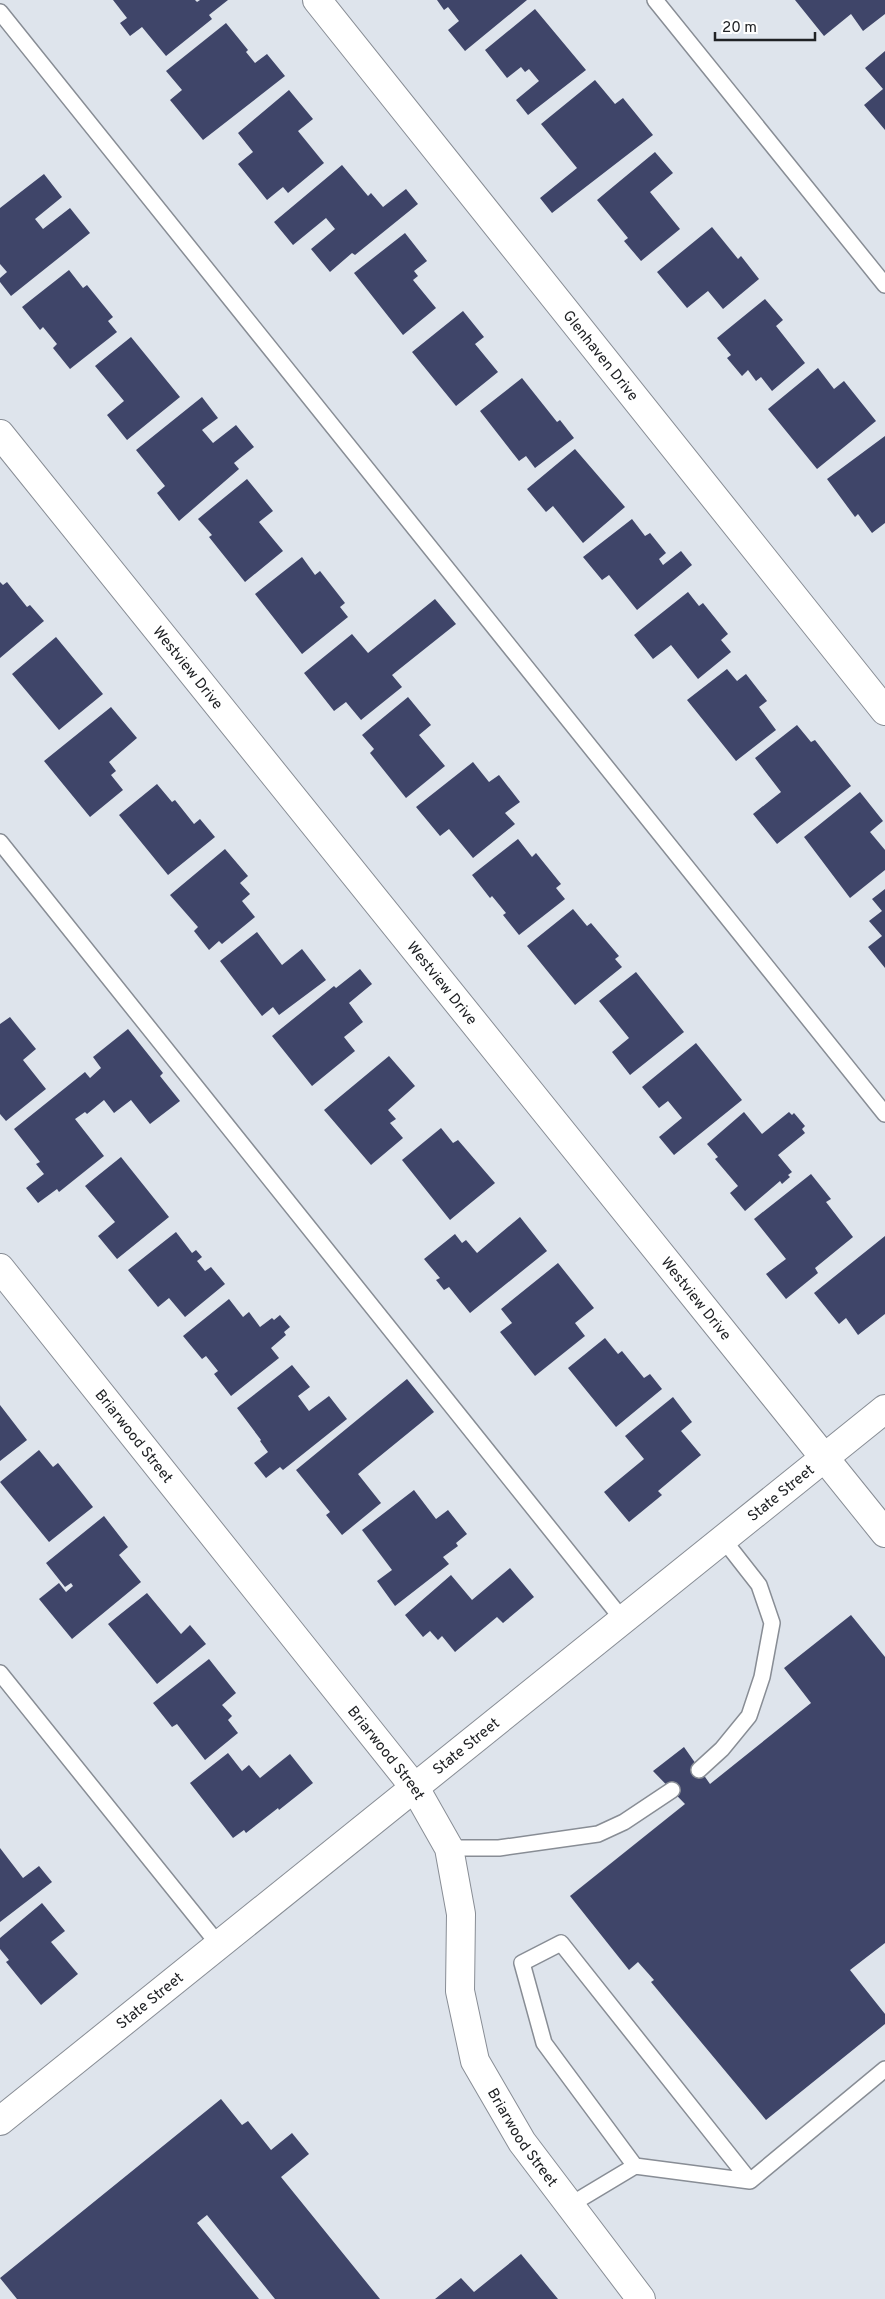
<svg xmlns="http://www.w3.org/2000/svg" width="885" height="2299" font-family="Overpass,sans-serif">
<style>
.building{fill:#3f4569}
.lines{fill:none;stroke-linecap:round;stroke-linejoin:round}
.service-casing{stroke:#888d95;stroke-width:18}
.minor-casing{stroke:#888d95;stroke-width:30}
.service{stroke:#fff;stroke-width:15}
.minor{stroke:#fff;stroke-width:28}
.labels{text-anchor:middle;stroke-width:5;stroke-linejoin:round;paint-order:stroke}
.street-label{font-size:15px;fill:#202225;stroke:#fff}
</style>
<rect width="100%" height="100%" fill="#dee4ec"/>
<!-- building -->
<path class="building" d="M113,0H195L197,2L200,0H228L209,15L212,19L166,56L142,27L130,36L120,23L127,18Z
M437,0H527L465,51L448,30L459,21L448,7L444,10Z
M795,0H885V14L863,31L851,14L824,36Z
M535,9L586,70L528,115L516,100L539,81L529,69L525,72L521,67L507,78L485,50Z
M226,23L248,50L246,52L255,63L267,54L285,76L203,140L170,100L182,90L166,71Z
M885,51V130L864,105L883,89L865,68Z
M595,80L615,104L623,98L653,135L552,213L540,198L577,168L541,124Z
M289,90L313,119L298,131L324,163L288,193L283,187L267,200L238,164L253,152L238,133Z
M655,152L673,173L650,192L680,229L641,261L624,241L628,238L597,200Z
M342,165L368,196L371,193L383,207L406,189L418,204L355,255L352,253L330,272L311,249L335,229L326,218L293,245L274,222Z
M44,174L62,197L35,219L43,229L70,208L90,233L11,296L0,282V278L7,272L0,264V208Z
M712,227L738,259L741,256L759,279L723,309L708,291L687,308L657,272Z
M405,233L427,261L414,271L418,276L413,280L436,308L403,335L354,273Z
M69,270L83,288L87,285L113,317L108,321L117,332L70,369L53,348L57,344L43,327L40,330L22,307Z
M765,299L783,320L776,326L805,363L772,391L761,377L756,381L748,370L742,376L727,358L731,355L717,338Z
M463,311L484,337L475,344L498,372L456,406L412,352Z
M131,337L180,397L127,440L107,415L124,401L95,366Z
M818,368L834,389L844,381L876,421L817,469L768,409Z
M522,378L557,422L560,420L574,438L535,468L526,456L519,461L480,411Z
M202,397L218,418L202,430L213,443L236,425L254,447L234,463L239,469L179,521L157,493L165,486L136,450Z
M885,436V523L872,533L858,514L855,517L827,479Z
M575,449L625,507L583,543L553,506L546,512L527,489Z
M247,479L273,511L259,522L283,551L245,582L209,537L212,535L198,519Z
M632,519L645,536L650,533L666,553L659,559L663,565L681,551L692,565L637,610L609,575L602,580L583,557Z
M302,557L315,575L320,571L345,603L340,607L348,617L302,654L255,594Z
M0,582L3,585L7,582L27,607L30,605L44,621L0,658Z
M688,592L699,606L703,603L728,634L721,640L731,652L698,679L671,645L653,659L634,635Z
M435,599L456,624L392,675L402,687L361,720L346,702L334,711L304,673L352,634L368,653Z
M56,637L103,694L59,730L12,674Z
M727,669L737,681L746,674L767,701L759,707L776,730L736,761L687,700Z
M408,697L431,725L419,735L445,766L406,798L370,753L374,749L362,735Z
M111,707L137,738L109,762L116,771L111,775L123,790L90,817L44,761Z
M797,725L811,742L815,740L851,786L777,844L753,814L781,792L755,758Z
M473,762L489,782L499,775L520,802L505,813L515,824L473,858L449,829L440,836L416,807Z
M157,784L172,802L175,800L194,824L200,819L215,837L168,875L119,815Z
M860,792L883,821L870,832L885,850V870L850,898L804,837Z
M518,839L532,857L536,853L561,884L556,888L565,899L519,935L503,915L506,913L492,896L490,898L472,875Z
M225,849L248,876L240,883L250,894L242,901L255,917L222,944L219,941L209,950L194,931L198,927L170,895Z
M885,889V968L868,947L882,936L869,921L882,911L872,899Z
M573,909L587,926L591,923L619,956L615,959L622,967L575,1005L527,946Z
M257,932L282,965L302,949L326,980L279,1015L273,1007L262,1016L220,961Z
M360,969L372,984L349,1003L363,1022L344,1037L355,1051L312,1086L272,1036L334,986L336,988Z
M636,972L684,1032L630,1075L612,1052L629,1038L599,1001Z
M10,1017L36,1049L23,1060L46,1089L6,1121L0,1114V1024Z
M128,1029L163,1073L160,1076L180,1101L150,1124L131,1100L114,1113L104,1100L87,1114L85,1112L75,1119L104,1156L59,1192L57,1189L38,1203L26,1188L44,1174L36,1164L40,1162L14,1129L85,1072L90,1078L101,1068L93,1057Z
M696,1043L742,1100L674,1155L659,1137L682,1118L668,1101L659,1108L642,1087Z
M389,1056L415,1086L388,1110L396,1119L390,1123L403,1138L371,1165L324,1110Z
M744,1112L762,1134L789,1112L792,1115L794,1113L805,1126L802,1129L805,1133L778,1155L792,1172L788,1175L790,1177L782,1184L780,1181L745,1211L730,1193L738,1186L715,1159L718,1157L707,1144Z
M441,1128L453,1143L458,1140L495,1183L450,1220L402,1160Z
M121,1157L169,1217L117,1259L98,1236L115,1222L85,1186Z
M811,1174L831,1199L826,1202L853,1237L815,1268L818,1273L786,1299L766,1274L786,1259L754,1219Z
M520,1217L547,1251L470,1313L449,1287L444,1290L436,1280L440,1278L424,1259L455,1234L462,1243L466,1240L477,1253Z
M176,1232L192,1253L196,1250L202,1257L197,1261L205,1271L211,1267L225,1284L185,1317L169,1298L158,1307L128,1270Z
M885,1236V1314L858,1335L846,1318L839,1324L814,1293Z
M558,1263L594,1308L575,1323L585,1336L535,1376L500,1332L512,1323L501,1309Z
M229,1299L243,1317L249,1312L260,1327L272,1318L274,1320L280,1315L290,1327L284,1332L286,1335L271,1348L279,1358L231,1396L214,1374L218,1371L206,1356L202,1359L183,1336Z
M605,1338L618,1354L622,1351L644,1378L650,1374L662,1389L616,1427L568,1368Z
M292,1365L310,1387L298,1396L309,1411L329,1396L347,1419L283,1470L280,1467L266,1478L254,1463L268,1452L260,1441L261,1440L237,1408Z
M407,1379L434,1412L358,1474L381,1503L342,1535L326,1515L330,1512L296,1470Z
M673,1397L692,1422L681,1431L701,1455L658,1491L662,1495L629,1522L604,1492L644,1459L625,1436Z
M0,1405L27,1440L0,1461Z
M39,1450L53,1467L58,1463L93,1507L49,1542L0,1482Z
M414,1490L436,1519L448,1510L467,1534L456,1543L458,1546L443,1557L449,1564L395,1606L377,1581L392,1570L362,1530Z
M104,1516L128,1547L119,1555L141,1582L72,1639L39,1599L59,1583L66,1592L73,1586L71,1583L65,1587L46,1563Z
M510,1568L534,1597L503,1623L497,1617L455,1652L442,1636L438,1640L430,1631L423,1637L405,1615L451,1575L472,1600Z
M147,1593L181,1634L190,1625L206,1644L157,1684L108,1624Z
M851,1615L885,1657V1943L850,1970L885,2014V2024L766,2120L651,1982L654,1980L638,1962L629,1970L570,1896L685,1804L653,1771L684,1747L710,1784L811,1703L784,1668Z
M209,1659L236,1693L222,1705L232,1716L228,1720L238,1733L205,1760L177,1724L172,1727L153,1703Z
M228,1753L242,1771L249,1765L260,1778L290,1754L313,1783L279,1810L278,1808L246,1833L244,1830L233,1838L190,1783Z
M0,1848L23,1878L39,1866L52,1882L0,1922Z
M42,1903L65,1931L51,1942L78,1974L41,2005L6,1962L9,1960L0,1949V1938Z
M221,2099L242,2125L248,2121L271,2150L292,2133L309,2154L281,2177L380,2299H275L207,2215L197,2223L259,2299H17L0,2278Z
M521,2254L558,2299H435L461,2278L474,2292Z"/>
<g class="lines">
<defs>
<path id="service" d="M655,0L885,285
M0,12L885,1114
M0,842L623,1620
M0,1673L219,1945
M699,1770L722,1749L749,1716L762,1677L772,1623L759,1585L723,1539
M449,1848H499L598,1834L624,1822L672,1790
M635,2166L544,2043L522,1963L561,1943L750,2181
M570,2205L635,2166L750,2181L885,2069"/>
<g id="minor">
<path id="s1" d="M317,0L885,711"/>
<path id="s2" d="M0,434L885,1533"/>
<path id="s3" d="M0,1268L415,1788L449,1848L461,1914L460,1991L475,2061L522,2142L641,2299"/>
<path id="s4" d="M0,2121L885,1409"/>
</g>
</defs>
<!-- service casing -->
<use href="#service" class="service-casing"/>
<!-- minor casing -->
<use href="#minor" class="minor-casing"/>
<!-- service -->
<use href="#service" class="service"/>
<!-- minor -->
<use href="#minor" class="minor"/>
</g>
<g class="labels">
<!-- street labels -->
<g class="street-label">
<text dy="5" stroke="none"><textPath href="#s1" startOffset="455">Glenhaven Drive</textPath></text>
<text dy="5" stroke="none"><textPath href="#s2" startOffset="300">Westview Drive</textPath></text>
<text dy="5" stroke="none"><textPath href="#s2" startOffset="705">Westview Drive</textPath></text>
<text dy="5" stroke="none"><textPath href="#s2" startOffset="1110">Westview Drive</textPath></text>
<text dy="5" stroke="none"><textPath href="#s3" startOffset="215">Briarwood Street</textPath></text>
<text dy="5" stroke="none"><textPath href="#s4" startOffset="1002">State Street</textPath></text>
<text dy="5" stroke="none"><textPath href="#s4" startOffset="598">State Street</textPath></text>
<text dy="5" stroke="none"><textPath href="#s3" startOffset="620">Briarwood Street</textPath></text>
<text dy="5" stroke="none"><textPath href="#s4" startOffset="192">State Street</textPath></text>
<text dy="5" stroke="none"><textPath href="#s3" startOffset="1040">Briarwood Street</textPath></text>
</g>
</g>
<!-- scale -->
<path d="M715 32v8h100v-8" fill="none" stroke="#202225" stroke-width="2.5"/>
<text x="722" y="32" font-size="15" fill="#202225" stroke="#ffffff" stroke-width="4" paint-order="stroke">20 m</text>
</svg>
